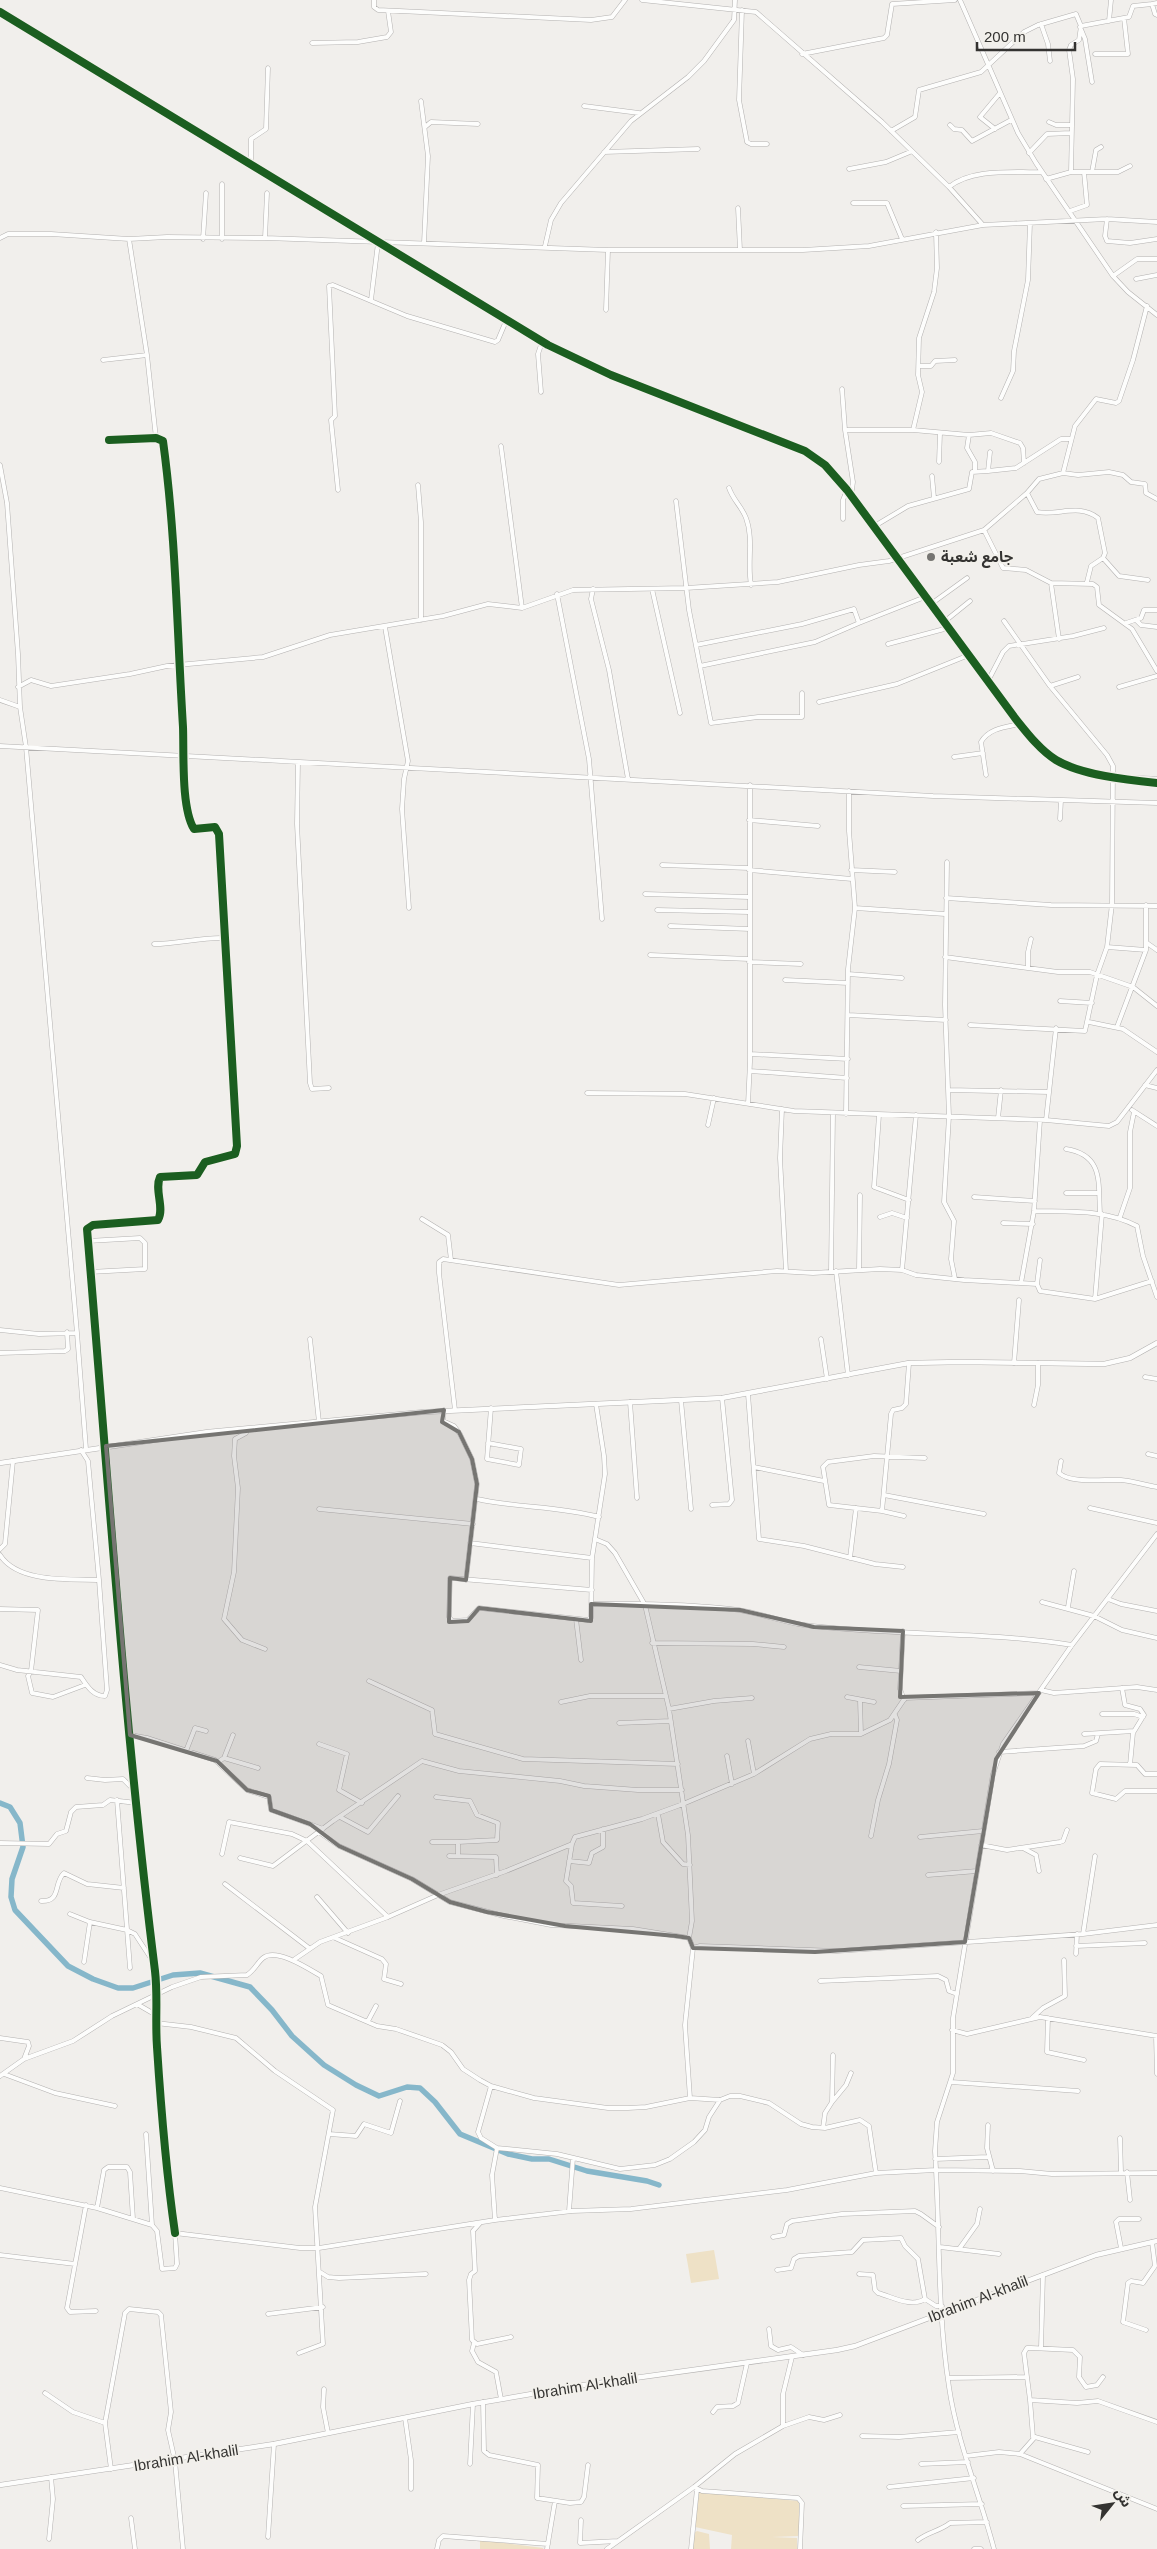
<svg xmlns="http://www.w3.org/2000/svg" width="1157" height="2549" font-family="Arial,'Noto Sans Arabic',sans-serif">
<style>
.green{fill:#eee1c6}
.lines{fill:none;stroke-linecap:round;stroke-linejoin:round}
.river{stroke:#86b7ca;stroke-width:5.5}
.minor-casing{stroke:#b3b1b0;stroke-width:5}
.tertiary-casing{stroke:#b3b1b0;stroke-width:5.5}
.minor{stroke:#fdfdfc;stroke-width:4}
.tertiary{stroke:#fdfdfc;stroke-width:4.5}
.cycleway-casing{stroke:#f2f0eb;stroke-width:11}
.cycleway{stroke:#1b5e20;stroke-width:8}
.marked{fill:#767572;fill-opacity:0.2;stroke:#767572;stroke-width:4;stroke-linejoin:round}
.poi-dot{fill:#767572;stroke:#f2f0eb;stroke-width:2}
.labels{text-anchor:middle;stroke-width:4;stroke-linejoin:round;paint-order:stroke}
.poi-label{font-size:15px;font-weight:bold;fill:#343331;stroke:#f2f0eb;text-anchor:start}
.street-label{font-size:15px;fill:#343331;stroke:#f2f0eb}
</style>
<rect width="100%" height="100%" fill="#f1efec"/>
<!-- green -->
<path class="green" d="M714,2250L719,2279L691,2283L686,2254Z
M699,2492L799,2501V2536L772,2537L797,2538V2549H731L732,2535L695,2527Z
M697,2531L709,2534L710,2549H692L694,2533Z
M480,2540L543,2548V2549H480Z"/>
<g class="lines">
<!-- river -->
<path class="river" d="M0,1803L10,1807L20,1823L23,1847L12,1879L11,1897L15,1910L68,1966L93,1979L118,1988H133L173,1975L200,1973L250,1987L272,2010L292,2036L324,2065L356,2085L379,2096L407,2087L420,2088L435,2102L460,2134L508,2154L532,2159H549L587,2171L647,2181L659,2185"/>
<defs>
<path id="minor" d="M374,0V7L378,10L591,20L612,17L625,0
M642,0L756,12L882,122L949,187L983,225
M960,0L1018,133L1036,163L1113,276L1128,292L1157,315
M1157,3L1152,4L1155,14L1157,15
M742,10L739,100L747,142L751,144H767
M1109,21L1111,0
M1041,24L1048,44L1050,61
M1080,27L1085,39L1092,82
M312,43L358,42L387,37L391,32L388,11
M802,54L884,38L887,35L892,4L955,0
M1095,54H1128L1124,18
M421,101L428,156L424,243
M584,106L639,113
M1049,122L1056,125H1071
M950,125L954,129L962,130L972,141L1011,120
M425,127L431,122L478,124
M995,129L980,117L1000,93
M891,131L915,117L919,90L981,72L1024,32L1038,25L1076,14L1081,26L1129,17L1133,6L1152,4
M604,152L698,149
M1029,153L1047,134L1071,133
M251,165V139L266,129L268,68
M849,169L886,162L910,152
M1071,172H1118L1130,166
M1092,172L1096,150L1101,147
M1046,179L1071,172L1073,79L1069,50L1071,45L1079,40L1081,26
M949,187C973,168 1012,173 1041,172
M853,203H887L902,239
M738,208L740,250
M1070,211L1087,205L1084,172
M1107,219L1105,236L1107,241L1130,243L1157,239
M0,238L8,234H51L129,239L167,237L265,238L608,250H803L869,246L983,225L1107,219L1157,222
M265,238L267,193
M129,239L147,355L156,438
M203,239L206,193
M222,239V184
M545,246L551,220L561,203L631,121L688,77L704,61L734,20L735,0
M1113,276L1137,259H1157
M1136,279L1157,275
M371,300L378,243
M606,310L608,250
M103,360L147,355
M919,366H931L935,361L955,360
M842,389L845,430
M541,392L538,354L542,342
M1001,398L1013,371L1014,351L1028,280L1030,223
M913,430L969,435L991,433L1020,443L1023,448L1024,463
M969,435L967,448L975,462V471
M109,440L156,438L163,441C176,536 177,632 183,727C184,753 181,808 194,829L215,827L219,834L237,1146L235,1154L205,1162L197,1175L160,1177C154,1190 165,1208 158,1220L93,1225L87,1229C108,1477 124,1724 155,1971C158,1996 155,2021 157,2047C161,2109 166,2171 175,2233
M501,446L522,608
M939,462L940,433
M0,465L7,503L18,654L20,707L26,747L77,1333
M988,471L1016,468L1061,439H1071
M1063,473L1078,475L1109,472L1123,475L1131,482L1145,484L1146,493L1157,499
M932,476L934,498
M418,485L421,522V620
M729,488C733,500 742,507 746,518C754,539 747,563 751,585
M338,490L331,420L335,416L329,286L333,285L407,316L495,342L498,340L506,321
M1027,493L1037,512C1058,516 1079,503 1098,518L1105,553L1103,558L1091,566L1087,582
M851,497L853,482L845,430H913L922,392L918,375L919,338L934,292L937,268L936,232
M676,501L689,610L711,723L758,717H802V693
M843,519V500L847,490
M873,527L908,506L969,489L972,472L988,471L990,452
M984,530L1027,493L1039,479L1063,473L1075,426L1096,399L1116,403L1119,401L1133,360L1147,306
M1103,558L1119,576L1148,580
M593,589L591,599L609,670L628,779
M652,589L680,713
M557,594L589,759L602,919
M931,604L967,578
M1136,620L1141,625L1157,627
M944,622L970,601
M1126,623L1141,618L1144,610H1157
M385,627L408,761L404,779L402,809L409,908
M1059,639L1051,583L1093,584L1097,587L1099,605L1132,629L1157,671
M888,644L948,628
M696,645L802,624L854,609L859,623L925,597
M700,666L815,642L859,623
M988,681L1003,652L1009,646L1073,636L1104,628
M1050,686L1078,677
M18,687L31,680L51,686L130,674L167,666L263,657L330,635L443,616L488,604L522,608L573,590L686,588L778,582L859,565L889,561L984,530L1003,568L1026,570L1051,583
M1119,687L1157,676
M0,700L20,707
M819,702L897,684L969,655
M0,746L933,796L1157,803
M954,757L983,753
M298,762L297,824L310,1083L312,1089L329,1088
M986,775L981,742C989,728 1006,727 1020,724
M1060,819L1061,800
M749,820L818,826
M947,862L945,1005L949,1116L944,1202L954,1221L951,1259L955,1279
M662,865L749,868
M749,870L852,879
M851,870L895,872
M645,894L749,897
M946,898L1051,905L1157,906
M855,908L945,914
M657,910L749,912
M670,926L750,929
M1147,943L1157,950
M154,944C178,944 201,937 225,938
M1107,947L1146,950
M650,955L749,959
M945,957L1058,972H1090L1133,987L1157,1006
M749,962L801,964
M1028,968V952L1031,939
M848,974L902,978
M785,980L848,983
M1060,1001L1092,1003
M848,1015L946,1020
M1089,1022L1123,1029L1157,1052
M970,1025L1085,1031L1097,975L1107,947L1112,904L1113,766L1107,755L1050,686L1004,621
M1117,1027L1146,950V905
M750,1054L848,1059
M750,1071L847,1078
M1145,1085L1157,1088
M949,1090L1049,1092
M587,1093L685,1094L794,1111L1046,1120L1109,1126L1117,1122L1157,1070
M748,1104L750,1062V785
M782,1109L780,1158L786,1271
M1132,1110L1157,1126
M846,1114L848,969L855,908L849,831V791
M879,1115L874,1187L909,1200
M998,1118L1001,1090
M1046,1120L1056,1028
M708,1125L714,1098
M1066,1149C1104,1155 1098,1183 1100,1213
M1066,1193H1099
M974,1197L1035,1201
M1034,1211C1070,1212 1105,1209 1137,1226L1143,1256L1157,1297
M880,1217L892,1213L907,1218
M1120,1217L1130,1188V1132L1134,1112
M422,1219L448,1235L451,1260
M1003,1223L1033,1224
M88,1241L140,1238L145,1243V1269L90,1272
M1040,1260L1037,1284L1040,1291L1095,1299L1152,1281
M859,1270L860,1195
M902,1270L916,1115
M831,1271L833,1113
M836,1271L848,1375
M1021,1283L1034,1211L1040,1120
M1095,1299L1102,1214
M0,1330L39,1334L77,1333L86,1449
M310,1339L319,1422
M821,1339L827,1379
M0,1353L65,1351L68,1349L67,1332
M1014,1363L1019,1300
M1145,1377L1157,1379
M748,1394L759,1539L804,1546L875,1564L903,1567
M681,1400L691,1509
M630,1402L637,1498
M1034,1405L1038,1385V1363
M444,1410L443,1421L454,1426L460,1434L472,1459L477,1484L466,1580
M455,1410L439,1273V1262L443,1259L619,1285L777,1271L813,1273L880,1269L902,1270L916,1275L964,1280L1037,1284
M247,1429L246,1433L235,1439L234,1456L238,1488L234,1572L224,1619L242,1640L265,1649
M488,1443L521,1449L519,1465L487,1459L491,1408
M1148,1454L1157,1456
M1061,1461L1059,1473C1071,1484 1105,1479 1121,1480C1133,1481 1145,1485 1157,1487
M754,1467L824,1481
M884,1495L984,1514
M477,1499C517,1508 559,1506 599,1517
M712,1505L729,1504L732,1500L722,1398
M1090,1508L1157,1523
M319,1509L473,1524
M882,1511L891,1414L893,1410L902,1408L906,1404L909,1363
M904,1516L882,1511L829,1505L823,1467L828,1462L874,1456L925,1458
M595,1539L607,1544L615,1553L645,1605L669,1709L688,1835L692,1921L689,1938
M470,1543L592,1558
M0,1549L5,1544L13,1461
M0,1555C18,1583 69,1579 99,1580L88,1461L81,1450
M850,1558L856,1508
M592,1590L450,1578L449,1617L452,1621L468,1620L479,1608L588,1620L591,1618L592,1558L605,1474L604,1456L596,1404
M1108,1599L1121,1604L1157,1611
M1042,1602L1094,1616L1122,1630L1157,1638
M591,1604C640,1603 690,1604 739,1610C764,1614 787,1624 812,1626C899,1636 986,1631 1072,1645
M1068,1607L1074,1571
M0,1609L38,1610L31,1671L28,1676L32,1693L53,1697L85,1685
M576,1619L581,1660
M903,1631L900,1689L904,1700
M652,1643L753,1644L784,1647
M0,1665L17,1670L81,1677C87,1686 93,1696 105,1696L107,1690L99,1580
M859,1667L901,1671
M369,1681L432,1710L435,1734L523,1759L678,1764
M1122,1688L1125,1705L1140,1709L1144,1715L1133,1733L1130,1765
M1041,1690L1054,1693L1137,1687L1157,1690
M847,1697L874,1702
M860,1700L861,1734
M561,1702L590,1696H666
M669,1709L714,1701L752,1698
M1102,1714H1134L1143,1717
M619,1723L671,1721
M1084,1734L1134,1731
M130,1735L147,1738L215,1760L247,1790L269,1797L271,1810L323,1829
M748,1741L754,1774
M319,1744L347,1754L339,1790L362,1803
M186,1751L195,1728L206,1731
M999,1752L1084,1746L1096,1741L1098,1734
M727,1756L732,1784
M224,1758L233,1735
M218,1762L224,1758L258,1768
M1157,1774H1145L1137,1765L1100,1764L1096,1769L1092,1793L1116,1799L1125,1791H1157
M87,1778L105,1780L123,1779L136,1792
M436,1797L470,1801L477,1815L498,1823L497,1840L458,1842V1855
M117,1800L130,1968
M658,1814L663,1842L683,1864L690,1865
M340,1817L368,1832L398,1796
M319,1832L339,1846L412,1879L450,1902L504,1916L551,1925L633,1929L689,1938L693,1948L700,1946L837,1951L1083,1934L1157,1925
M871,1836L878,1800L889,1764L897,1720L895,1715
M920,1837L983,1831
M432,1842H458
M0,1843L49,1844L57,1834L66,1831L71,1812L76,1807L103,1805L110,1800L137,1803
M572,1844L566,1881L571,1886L573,1903L622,1906
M981,1845L1007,1850L1060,1842L1063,1841L1067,1830
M1023,1848L1036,1855L1039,1871
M222,1854L229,1822L292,1834L307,1841L388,1917
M449,1856L496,1857L497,1875
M240,1858L273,1866L333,1821L422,1761L459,1771L560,1781L584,1786L638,1790H682
M569,1861L589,1863L592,1853L603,1847V1829
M928,1875L977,1871
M225,1884L309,1948
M317,1897L348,1933
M41,1901C62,1902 53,1883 64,1873L87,1884L124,1888
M70,1914L90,1922L127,1930L135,1934L152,1960
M1083,1934L1095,1856
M335,1938L382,1959L386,1964L384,1979L401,1984
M1076,1946L1145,1943
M1076,1954L1077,1934
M295,1959L320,1942L388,1917L438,1895L506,1871L572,1844L575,1837L642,1819L683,1804L754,1774L810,1739L831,1734H861L890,1720L905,1698L1039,1693
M84,1962L90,1922
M820,1981L938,1976L946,1980L949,1991L957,1994
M137,2004L156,2015
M1032,2018L1043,2008L1065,1996L1064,1960
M1048,2018L1047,2052L1084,2060
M368,2021L376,2006
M156,2023L191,2027L236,2038L275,2071L333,2110L315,2207L323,2344L299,2353
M952,2030L967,2034L1040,2017L1157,2036
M1156,2036L1157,2074
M0,2038L28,2042L29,2046L24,2059
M4,2074L55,2093L115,2106
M0,2076L24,2059L73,2041L112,2016L172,1987L201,1977L247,1975C254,1971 257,1963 263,1958C276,1947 309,1969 321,1976L328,2005L377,2026L396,2029L442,2045L451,2052L463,2069L480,2080L491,2086L534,2098L608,2108H628L646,2107L690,2098L720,2100L730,2096H740L769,2103L801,2124L812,2127L825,2128L860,2120L869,2126L876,2173
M951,2082L1078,2091
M491,2086L478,2132L481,2138L497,2148
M690,2098L685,2025L693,1948
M832,2102L846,2085L851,2073
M988,2125L987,2148L993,2171
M823,2128L825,2113L832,2102L833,2055
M146,2134L152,2225L157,2231L162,2269L175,2268L177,2264L175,2233L300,2248H319L495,2220L572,2211L631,2209L787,2190L876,2173L936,2170L1020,2171L1052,2174L1157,2173
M329,2134L356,2136L364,2124L391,2133L400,2101
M1120,2138L1121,2172
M935,2159L988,2157
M1127,2172L1130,2200
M0,2188L97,2208L152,2225
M86,2205L67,2308L70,2312L96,2311
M97,2208L104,2170L108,2167H127L130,2172L133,2219
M569,2211L573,2158
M495,2220L492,2175L497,2148L557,2154L620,2169L655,2165L670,2159L694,2142L705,2130L709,2117L720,2100
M480,2223L473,2231L475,2271L471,2274L469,2280L472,2340L477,2344L511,2337
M773,2237L784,2235L787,2224L792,2221L842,2214L915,2211L921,2214L939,2227
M940,2247L999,2254
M1121,2248L1116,2222L1119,2219H1139
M959,2249L977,2224L980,2209
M0,2255L75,2264
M777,2270L791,2268L794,2259L799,2256L852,2252L863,2240L901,2238L905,2246L918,2259L925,2299L936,2306H942
M320,2272L328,2277L339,2278L426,2274
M859,2274L873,2275L875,2290L878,2293C893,2297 911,2308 925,2299
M268,2314L323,2307
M769,2329L771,2346L778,2350L791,2347L803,2355
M1146,2330L1123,2322L1128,2283L1131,2281L1143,2283L1155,2266L1152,2242
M474,2343L472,2351L478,2362L496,2372L501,2399
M1041,2348L1043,2275
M1027,2377L1030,2400L1077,2403L1098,2401L1157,2422
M948,2378L1027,2377L1024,2353L1027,2348H1031L1073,2350L1080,2357L1079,2377L1086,2387L1097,2385L1103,2377
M324,2389L323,2407L328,2433
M45,2393L73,2412L105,2423
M1030,2400L1033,2437
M483,2402L484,2451L489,2455L538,2465L537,2498L570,2503L581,2502L584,2497L588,2465
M713,2412L717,2407L733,2406L738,2403L747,2363
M405,2418L411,2460V2489
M783,2426L809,2417L824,2420L840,2415
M862,2436L899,2437L959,2432
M1020,2454L1035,2437L1088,2452
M966,2456L999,2452L1020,2454L1157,2509
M470,2464L473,2404
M921,2464L968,2462
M111,2469L105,2423L125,2313L129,2309L158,2312L161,2315L171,2412L168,2430L175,2461L183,2549
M694,2487L702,2491L798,2498L802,2503L800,2549
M889,2487L974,2478
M903,2506L982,2504
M131,2518L135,2549
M581,2520L580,2543L618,2541
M268,2537L274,2444
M49,2539L53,2499L51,2477
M918,2540C928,2532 940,2531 950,2523L987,2522
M437,2549L439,2540L443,2536L548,2544
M547,2549L555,2501
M607,2549L694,2487L735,2454L783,2426V2394L792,2357
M691,2549L697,2489
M974,2549H981
M994,2549C980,2495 957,2442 949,2387C937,2310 940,2230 935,2151L937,2122L953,2073V2018L993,1774L1003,1744L1072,1645L1157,1534"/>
<path id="tertiary" d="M0,12L548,345L611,375L805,451L825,465L847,490L1015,718C1027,733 1040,750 1056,760C1081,775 1128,780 1157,783
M1132,778L1157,779
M0,1463L208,1432L424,1412L722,1398L909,1363L961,1362L1104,1364L1130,1358L1157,1343
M0,2485L274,2444L473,2404L584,2385L837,2350L855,2346L1096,2255L1157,2241"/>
</defs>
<!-- minor casing -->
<use href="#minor" class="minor-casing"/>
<!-- tertiary casing -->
<use href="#tertiary" class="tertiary-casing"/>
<!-- minor -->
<use href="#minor" class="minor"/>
<!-- tertiary -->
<use href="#tertiary" class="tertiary"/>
<defs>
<path id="cycleway" d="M0,12L548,345L611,375L805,451L825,465L847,490L1015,718C1027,733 1040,750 1056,760C1081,775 1128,780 1157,783
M109,440L156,438L163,441C176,536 177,632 183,727C184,753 181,808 194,829L215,827L219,834L237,1146L235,1154L205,1162L197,1175L160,1177C154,1190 165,1208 158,1220L93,1225L87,1229C108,1477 124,1724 155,1971C158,1996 155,2021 157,2047C161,2109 166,2171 175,2233"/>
</defs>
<!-- cycleway casing -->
<use href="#cycleway" class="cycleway-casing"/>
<!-- cycleway -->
<use href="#cycleway" class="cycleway"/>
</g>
<!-- marked area -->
<path class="marked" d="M444,1410L442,1422L459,1432L472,1459L477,1484L466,1580L450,1578L449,1622L468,1621L479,1608L591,1621V1604L740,1610L814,1627L903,1631L900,1697L1039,1693L996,1759L965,1942L815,1952L693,1948L689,1938L676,1936L565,1926L487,1912L450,1902L412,1879L339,1846L310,1824L271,1810L269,1796L247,1790L217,1761L130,1735L106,1446Z"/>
<!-- markers -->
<circle class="poi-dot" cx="931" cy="557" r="5"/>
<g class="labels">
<!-- poi labels -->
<g class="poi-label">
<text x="941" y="562">جامع شعبة</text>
</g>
<!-- street labels -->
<g class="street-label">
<text transform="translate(978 2299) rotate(-21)" y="5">Ibrahim Al-khalil</text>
<text transform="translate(585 2386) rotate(-9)" y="5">Ibrahim Al-khalil</text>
<text transform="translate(186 2458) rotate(-9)" y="5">Ibrahim Al-khalil</text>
</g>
</g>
<!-- north arrow -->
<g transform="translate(1112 2504) rotate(60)" stroke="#f2f0eb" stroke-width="4" paint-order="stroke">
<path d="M0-4L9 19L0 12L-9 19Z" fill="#343331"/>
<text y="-8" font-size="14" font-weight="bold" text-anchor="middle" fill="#343331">ش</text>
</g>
<!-- scale -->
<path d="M977 42v8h98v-8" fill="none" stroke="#343331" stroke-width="2.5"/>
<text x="984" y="42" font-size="15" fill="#343331" stroke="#f2f0eb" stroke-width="4" paint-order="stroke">200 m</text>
</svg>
